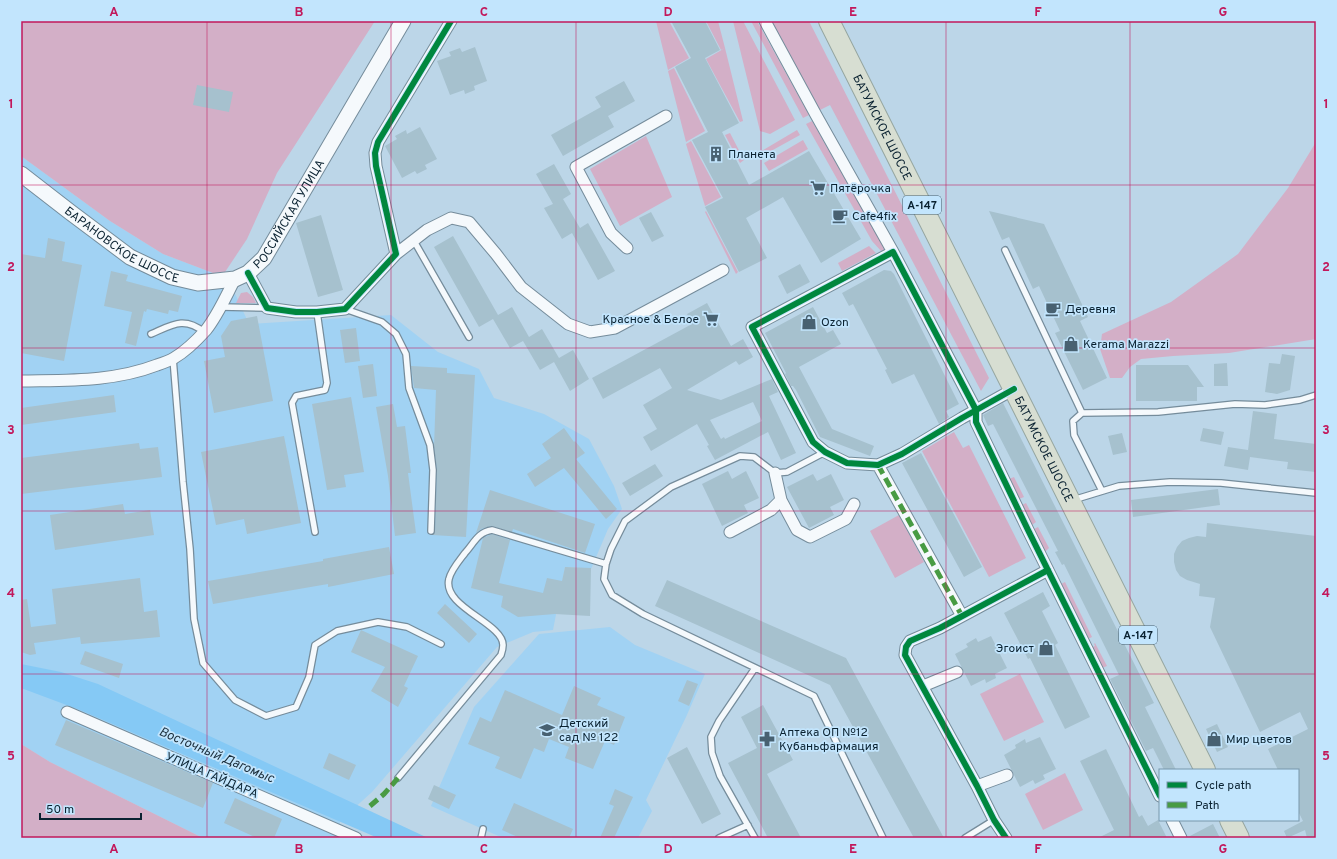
<svg xmlns="http://www.w3.org/2000/svg" width="1337" height="859" font-family="Overpass,sans-serif">
<style>
.built{fill:#a1d2f3}
.green{fill:#d3afc7}
.water{fill:#85c9f5}
.building{fill:#a6c1ce;fill-rule:evenodd}
.lines{fill:none;stroke-linecap:round;stroke-linejoin:round}
.lane-casing{stroke:#758c9b;stroke-width:8}
.street-casing{stroke:#758c9b;stroke-width:13}
.secondary-casing{stroke:#758c9b;stroke-width:17}
.highway-casing{stroke:#96a6a0;stroke-width:22}
.lane{stroke:#f5f9fc;stroke-width:5.5}
.street{stroke:#f5f9fc;stroke-width:11}
.secondary{stroke:#f5f9fc;stroke-width:15}
.highway{stroke:#d7ded2;stroke-width:20}
.quiet{stroke:#489b43;stroke-width:5;stroke-dasharray:10 5;stroke-linecap:butt}
.cycleway-casing{stroke:#c2e5fd;stroke-width:8}
.cycleway{stroke:#00873e;stroke-width:6}
.grid{fill:none;stroke:#c2185b;stroke-width:1;stroke-opacity:0.55}
.labels{text-anchor:middle;stroke-width:3.5;stroke-linejoin:round;paint-order:stroke}
.shield{fill:#c2e5fd;stroke:#415c6e;stroke-width:1}
.shield-label{font-size:11px;font-weight:bold;fill:#0a2231}
.street-label{font-size:12px;fill:#0a2231;stroke:#c2e5fd}
.poi-label{font-size:12px;fill:#0a2231;stroke:#c2e5fd;text-anchor:start}
.water-label{font-size:13px;font-style:italic;fill:#1a2d3a;stroke:#c2e5fd}
.neatline{fill:none;stroke:#c2185b;stroke-width:1.5}
.grid-label{font-size:13px;text-anchor:middle;font-weight:bold;fill:#c2185b}
</style>
<rect width="100%" height="100%" fill="#bcd6e8"/>
<!-- built -->
<path class="built" d="M21,156L110,221L163,254L213,273L225,272L249,324L391,315L438,352L479,369L494,398L544,414L589,439L614,486L622,509L608,529L591,569L565,567L553,630L533,632L497,647L372,792L340,821L338,838H203L50,762L21,744Z
M610,627L635,645L705,674L686,717L646,800L652,811L638,838H503L431,806L474,707L539,634Z"/>
<!-- green -->
<path class="green" d="M21,21H375L277,173L247,239L225,272L213,273L163,254L110,221L21,156Z
M656,21H669L689,58L668,70Z
M706,21H718L725,48L721,50Z
M733,21H743L795,120L770,134L760,131Z
M751,21H757L809,115L803,118Z
M769,21H809L989,378L981,391L830,105L818,111Z
M725,48L743,121L740,122L706,59Z
M674,68L705,131L686,142L668,71Z
M812,121L885,249L881,251L872,241L806,124Z
M797,130L800,135L760,157L758,153Z
M730,133L744,160L740,163L725,135Z
M646,136L672,197L620,226L590,169Z
M803,140L808,149L769,171L764,163Z
M691,141L721,197L705,206L686,144Z
M1316,142V339L1229,353L1173,356L1141,359L1130,367L1122,378H1110L1100,349L1102,334L1171,302L1238,254L1288,188Z
M706,211L738,272L736,274L705,212Z
M869,246L876,253L842,271L838,263Z
M247,292L253,297L256,303H236L241,293Z
M954,432L963,448L969,445L1026,558L989,577L922,451Z
M1014,477L1024,497L1019,499L1009,479Z
M1026,503L1036,522L1032,525L1022,505Z
M899,515L924,562L895,578L870,531Z
M1038,527L1049,548L1045,552L1034,529Z
M1065,582L1092,637L1088,639L1061,584Z
M1095,643L1107,666L1102,668L1092,647L1095,646L1094,644Z
M1020,674L1044,722L1004,741L980,694Z
M21,744L50,762L203,838H21Z
M1065,773L1083,810L1043,830L1025,794Z"/>
<!-- water -->
<path class="water" d="M21,664L61,672L98,684L428,838H378L80,710L21,688Z"/>
<!-- building -->
<path class="building" d="M671,21H705L720,50L705,58L739,123L722,132L749,185L809,151L861,239L821,263L783,197L746,218L767,258L739,272L705,207L723,198L692,140L708,132L675,67L691,58Z
M475,47L487,81L474,86L475,90L465,94L464,90L450,95L437,61L451,56L449,52L460,48L462,52Z
M624,81L635,101L608,116L614,127L563,156L551,135L601,107L595,97Z
M197,85L233,92L229,112L193,105Z
M420,127L437,159L425,165L427,169L417,174L415,171L402,178L385,146L397,139L395,136L406,130L407,134Z
M554,164L571,194L563,199L580,228L588,223L615,271L598,280L572,233L562,239L544,208L553,204L536,174Z
M989,211L1044,224L1088,317L1080,321L1107,378L1083,390L1055,333L1060,331L1039,286L1033,289L1009,237L1002,240Z
M651,212L664,236L652,242L639,218Z
M321,215L343,290L318,297L296,223Z
M453,236L498,315L512,307L529,337L542,329L559,358L573,350L589,379L570,391L554,362L540,370L523,341L510,348L493,319L479,327L434,247Z
M48,238L65,242L62,261L82,265L64,361L21,353V254L45,258Z
M800,264L810,282L787,294L778,276Z
M884,270L891,271L894,274L959,404L946,411L949,417L939,424L914,374L892,384L885,370L887,369L853,304L849,306L842,293Z
M111,271L128,275L126,281L182,296L178,312L169,310L168,314L147,309L146,312L144,311L136,346L125,343L132,312L104,306Z
M707,303L731,346L743,339L753,357L739,365L736,361L687,390L721,400L772,379L778,392L769,396L796,453L781,460L768,432L715,460L707,446L709,445L697,424L651,451L643,437L657,429L643,405L672,388L660,368L603,399L592,378L692,324L687,314ZM753,402L762,421L725,439L724,437L721,439L710,420Z
M813,307L827,333L833,330L841,344L799,367L832,429L874,446L870,456L820,437L796,390L793,386H791L785,374L786,373L765,333Z
M257,316L273,401L214,413L204,361L225,357L221,336L231,321Z
M356,328L360,361L345,363L340,330Z
M1282,354L1295,356L1290,390L1277,394L1265,392L1269,363L1280,364Z
M1227,363L1228,386H1214V364Z
M373,364L377,396L363,398L358,366Z
M1136,365H1188L1204,387H1197V401H1136Z
M411,366L447,368V373L475,375L466,537L432,535L435,531L437,470L434,447L436,390L414,388Z
M114,395L116,412L21,425V408Z
M351,397L364,472L344,475L346,487L327,490L312,404Z
M1003,403L1154,703L1145,707L1176,770H1164L1153,748L1146,751L1110,679L1119,675L1064,564L1062,565L1055,552L1058,551L993,424L988,426L983,415Z
M393,404L397,427L405,426L411,473H408L416,533L395,536L388,476L376,407Z
M1253,411L1277,414L1274,439L1316,444V472L1287,469L1288,462L1250,457L1248,470L1224,466L1228,447L1248,450Z
M564,428L574,442L575,441L585,453L576,459L617,509L606,519L564,468L535,487L527,474L551,458L542,444Z
M1203,428L1224,432L1221,445L1200,441Z
M1122,433L1127,452L1113,455L1108,436Z
M284,436L301,523L247,534L244,519L216,525L201,452Z
M139,443L140,449L158,447L162,477L21,494V458Z
M921,453L982,567L964,577L902,463Z
M655,464L663,476L630,496L622,483Z
M728,471L732,479L746,471L759,498L744,505L748,513L722,526L702,484Z
M813,474L817,481L831,474L844,500L830,507L834,515L809,528L787,487Z
M1218,489L1220,505L1133,517L1131,500Z
M490,490L595,524L585,553L513,529L512,532L491,526L481,529L476,533Z
M123,504L125,514L150,510L154,535L55,550L50,515Z
M1207,523L1316,536V838H1307L1305,830L1287,838L1284,831L1303,821L1298,811V770H1278L1268,749L1308,729L1300,712L1260,732L1210,627L1215,598L1199,596L1200,584L1187,580L1180,576L1176,570L1174,562V554L1177,547L1182,541L1189,538L1197,536L1206,537Z
M492,534L510,540L499,583L543,593L547,578L562,581L565,567L591,568L590,616L555,614L518,617L501,607L503,596L471,588L483,538Z
M389,547L394,574L328,587V584L213,604L208,581L323,561V559Z
M140,578L144,612L157,610L160,637L81,644L80,637L34,643L36,654L30,655L21,652V600L27,599L31,627L56,624L52,589Z
M667,580L846,658L944,838H914L830,685L655,606Z
M1043,592L1050,606L1042,611L1058,643L1055,645L1090,717L1065,729L1030,658L1028,659L1004,613Z
M445,604L477,634L469,643L437,613Z
M361,630L418,656L404,686L408,688L398,707L371,691L385,667L351,652Z
M991,636L1007,668L995,674L996,678L986,683L985,679L971,686L955,654L968,647L966,644L976,638L978,642Z
M85,651L123,664L119,678L80,664Z
M687,680L698,684L689,706L678,701Z
M574,686L601,698L597,705L625,717L614,745L605,741L593,769L565,758L569,747L549,739L544,752L534,748L521,779L495,768L500,757L468,744L480,717L491,722L505,690L562,715Z
M763,705L793,760L767,774L801,838H768L728,763L757,748L741,717Z
M66,720L213,783L203,808L55,745Z
M1217,724L1228,747L1217,752L1206,729Z
M1040,737L1056,769L1043,775L1045,779L1035,784L1033,780L1020,787L1004,755L1016,748L1015,745L1025,739L1026,743Z
M687,747L721,814L702,824L667,758Z
M1106,749L1139,817L1142,815L1148,826L1158,820L1167,838H1098L1114,830L1080,761Z
M329,753L356,765L349,780L323,768Z
M434,785L456,795L449,809L428,799Z
M615,789L633,797L614,838H600L614,806L609,804Z
M235,798L282,819L274,838H257L224,823Z
M514,803L573,829L569,838H520L502,830Z
M1213,824L1220,838H1188V837Z"/>
<g class="lines">
<defs>
<path id="lane" d="M414,241L469,337
M1005,250L1082,413
M221,307L267,308
M345,309L382,322L396,334L406,354L409,388L430,445L433,470L431,531
M151,334C172,325 184,316 204,332
M173,358L183,482L190,549L194,619L203,663L235,700L266,716L296,707L309,677L315,645L337,631L378,622L407,627L441,644
M825,452L787,472L775,473L754,457L740,456L671,487L625,521L611,549L606,564L604,579L612,595L643,614L814,696L883,838
M1102,491L1074,435L1073,421L1082,413L1158,412L1235,404L1265,405L1300,400L1316,395
M1073,500L1119,486L1170,482L1221,483L1316,493
M315,532L292,403L296,396L325,390L327,383L317,312
M398,778L501,655C502,652 503,648 503,645C503,623 442,607 449,579C451,570 459,561 465,553C474,543 478,532 492,530L606,564
M481,838L483,829
M719,838L748,825
M755,838L720,776L712,753L711,737L719,721L755,668
M965,838L994,820"/>
<path id="street" d="M765,21L816,115L893,252
M627,248L611,233L576,167L666,116
M396,254L427,230L451,218L469,222L496,254L521,287L568,324L590,332L615,328L723,270
M248,273L267,308L296,312H317L345,309L396,254L376,166L375,153L378,142L451,21
M21,381C67,380 113,382 157,365C163,363 169,361 174,358C186,351 197,340 206,330C218,315 226,296 235,279
M1014,389L962,418L902,454L878,465L847,463L825,452L813,442L752,327L893,252L976,410V422L1028,530L1160,796
M878,465L962,616
M781,500L797,530L810,537L846,519L854,504
M730,532L771,510L781,500L775,473
M923,686L957,672
M67,712L356,838
M977,786L1007,775
M1172,820L1181,838
M1006,838L994,820L977,786L905,655L906,647L910,641L940,628L1048,570"/>
<g id="secondary">
<path id="s1" d="M21,174L70,212L130,257L172,277L198,283L235,279L248,273L264,258L403,21"/>
</g>
<g id="highway">
<path id="s2" d="M829,21L1205,770"/>
<path d="M1230,820L1239,838"/>
</g>
</defs>
<!-- lane casing -->
<use href="#lane" class="lane-casing"/>
<!-- street casing -->
<use href="#street" class="street-casing"/>
<!-- secondary casing -->
<use href="#secondary" class="secondary-casing"/>
<!-- highway casing -->
<use href="#highway" class="highway-casing"/>
<!-- lane -->
<use href="#lane" class="lane"/>
<!-- street -->
<use href="#street" class="street"/>
<!-- secondary -->
<use href="#secondary" class="secondary"/>
<!-- highway -->
<use href="#highway" class="highway"/>
<!-- quiet -->
<path class="quiet" d="M878,465L962,616
M370,806L384,794L398,778"/>
<defs>
<path id="cycleway" d="M248,273L267,308L296,312H317L345,309L396,254L376,166L375,153L378,142L451,21
M1014,389L962,418L902,454L878,465L847,463L825,452L813,442L752,327L893,252L976,410V422L1028,530L1160,796
M1006,838L994,820L977,786L905,655L906,647L910,641L940,628L1048,570"/>
</defs>
<!-- cycleway casing -->
<use href="#cycleway" class="cycleway-casing"/>
<!-- cycleway -->
<use href="#cycleway" class="cycleway"/>
</g>
<!-- grid -->
<path class="grid" d="M207,21V838M391,21V838M576,21V838M761,21V838M946,21V838M1130,21V838M21,185H1316M21,348H1316M21,511H1316M21,674H1316"/>
<!-- icons -->
<defs>
<symbol id="building-bare" viewBox="-9 -9 18 18"><path d="M-4-6H4V6H1V3H-1V6H-4ZM-2.5-4.3h1.7v1.8h-1.7ZM.8-4.3h1.7v1.8H.8ZM-2.5-1h1.7V.8h-1.7ZM.8-1h1.7V.8H.8Z" fill="#486171" stroke="#c2e5fd" stroke-width="2.5" paint-order="stroke"/></symbol>
<symbol id="supermarket-bare" viewBox="-9 -9 18 18"><path d="M-6-5.5h2.5l.6 2H6L4.5 2H-2.5L-4.4-4H-6ZM-1.5 3.2a1.3 1.3 0 1 0 .1 0ZM3 3.2a1.3 1.3 0 1 0 .1 0Z" fill="#486171" stroke="#c2e5fd" stroke-width="2.5" paint-order="stroke"/></symbol>
<symbol id="cafe-bare" viewBox="-9 -9 18 18"><path d="M-5.5-4.5H6V0H3Q3 3.5 0 3.5H-2.5Q-5.5 3.5-5.5 0ZM3-3.2v2h1.7v-2ZM-6 4.5H4V6H-6Z" fill="#486171" stroke="#c2e5fd" stroke-width="2.5" paint-order="stroke"/></symbol>
<symbol id="shop-bare" viewBox="-9 -9 18 18"><path d="M-5-2.5h2.3a2.7 3.5 0 0 1 5.4 0H5L5.5 6h-11ZM-1.5-2.5h3a1.5 2.3 0 0 0-3 0Z" fill="#486171" stroke="#c2e5fd" stroke-width="2.5" paint-order="stroke"/></symbol>
<symbol id="school-bare" viewBox="-9 -9 18 18"><path d="M0-5L7-2L0 1L-7-2ZM-4 1L0 2.5L4 1V4Q0 6-4 4Z" fill="#486171" stroke="#c2e5fd" stroke-width="2.5" paint-order="stroke"/></symbol>
<symbol id="pharmacy-bare" viewBox="-9 -9 18 18"><path d="M-2-6h4v4h4v4h-4v4h-4v-4h-4v-4h4Z" fill="#486171" stroke="#c2e5fd" stroke-width="2.5" paint-order="stroke"/></symbol>
</defs>
<g fill-rule="evenodd">
<use href="#building-bare" x="705" y="143" width="22" height="22"/>
<use href="#supermarket-bare" x="807" y="177" width="22" height="22"/>
<use href="#cafe-bare" x="829" y="205" width="22" height="22"/>
<use href="#cafe-bare" x="1042" y="298" width="22" height="22"/>
<use href="#supermarket-bare" x="700" y="308" width="22" height="22"/>
<use href="#shop-bare" x="798" y="311" width="22" height="22"/>
<use href="#shop-bare" x="1060" y="333" width="22" height="22"/>
<use href="#shop-bare" x="1035" y="637" width="22" height="22"/>
<use href="#school-bare" x="536" y="719" width="22" height="22"/>
<use href="#pharmacy-bare" x="756" y="728" width="22" height="22"/>
<use href="#shop-bare" x="1203" y="728" width="22" height="22"/>
</g>
<g class="labels">
<!-- shield labels -->
<g class="shield">
<rect x="903" y="196" width="38" height="18" rx="3"/>
<rect x="1119" y="626" width="38" height="18" rx="3"/>
</g>
<g class="shield-label">
<text x="922" y="209">А-147</text>
<text x="1138" y="639">А-147</text>
</g>
<!-- street labels -->
<g class="street-label">
<text dy="4" stroke="none"><textPath href="#s2" startOffset="119">БАТУМСКОЕ ШОССЕ</textPath></text>
<text dy="4" stroke="none"><textPath href="#s1" startOffset="334">РОССИЙСКАЯ УЛИЦА</textPath></text>
<text dy="4" stroke="none"><textPath href="#s1" startOffset="124">БАРАНОВСКОЕ ШОССЕ</textPath></text>
<text dy="4" stroke="none"><textPath href="#s2" startOffset="479">БАТУМСКОЕ ШОССЕ</textPath></text>
<text transform="translate(212 775) rotate(23)" y="4">УЛИЦА ГАЙДАРА</text>
</g>
<!-- poi labels -->
<g class="poi-label">
<text x="728" y="158">Планета</text>
<text x="830" y="192">Пятёрочка</text>
<text x="852" y="220">Cafe4fix</text>
<text x="1065" y="313">Деревня</text>
<text x="699" y="323" text-anchor="end">Красное &amp; Белое</text>
<text x="821" y="326">Ozon</text>
<text x="1083" y="348">Kerama Marazzi</text>
<text x="1034" y="652" text-anchor="end">Эгоист</text>
<text x="559" y="727">Детский<tspan x="559" dy="14">сад № 122</tspan></text>
<text x="779" y="736">Аптека ОП №12<tspan x="779" dy="14">Кубаньфармация</tspan></text>
<text x="1226" y="743">Мир цветов</text>
</g>
<!-- water labels -->
<g class="water-label">
<text transform="translate(217 754) rotate(23)" y="5">Восточный Дагомыс</text>
</g>
</g>
<!-- border -->
<rect width="1337" height="859" fill="none" stroke="#c2e5fd" stroke-width="44"/>
<!-- legend -->
<rect x="1159" y="769" width="140" height="52" fill="#c2e5fd" stroke="#7897ab"/>
<rect x="1167" y="782" width="20" height="6" fill="#00873e" stroke="#7897ab"/>
<text x="1195" y="789" font-size="12" fill="#0a2231">Cycle path</text>
<rect x="1167" y="802" width="20" height="6" fill="#489b43" stroke="#7897ab"/>
<text x="1195" y="809" font-size="12" fill="#0a2231">Path</text>
<!-- scale -->
<path d="M40 813v6h101v-6" fill="none" stroke="#0a2231" stroke-width="2"/>
<text x="46" y="813" font-size="12" fill="#0a2231" stroke="#c2e5fd" stroke-width="3" paint-order="stroke">50 m</text>
<rect x="22" y="22" width="1293" height="815" class="neatline"/>
<g class="grid-label">
<text x="114" y="16">A</text>
<text x="299" y="16">B</text>
<text x="484" y="16">C</text>
<text x="668" y="16">D</text>
<text x="853" y="16">E</text>
<text x="1038" y="16">F</text>
<text x="1223" y="16">G</text>
<text x="11" y="108">1</text>
<text x="1326" y="108">1</text>
<text x="11" y="271">2</text>
<text x="1326" y="271">2</text>
<text x="11" y="434">3</text>
<text x="1326" y="434">3</text>
<text x="11" y="597">4</text>
<text x="1326" y="597">4</text>
<text x="11" y="760">5</text>
<text x="1326" y="760">5</text>
<text x="114" y="853">A</text>
<text x="299" y="853">B</text>
<text x="484" y="853">C</text>
<text x="668" y="853">D</text>
<text x="853" y="853">E</text>
<text x="1038" y="853">F</text>
<text x="1223" y="853">G</text>
</g>
</svg>
